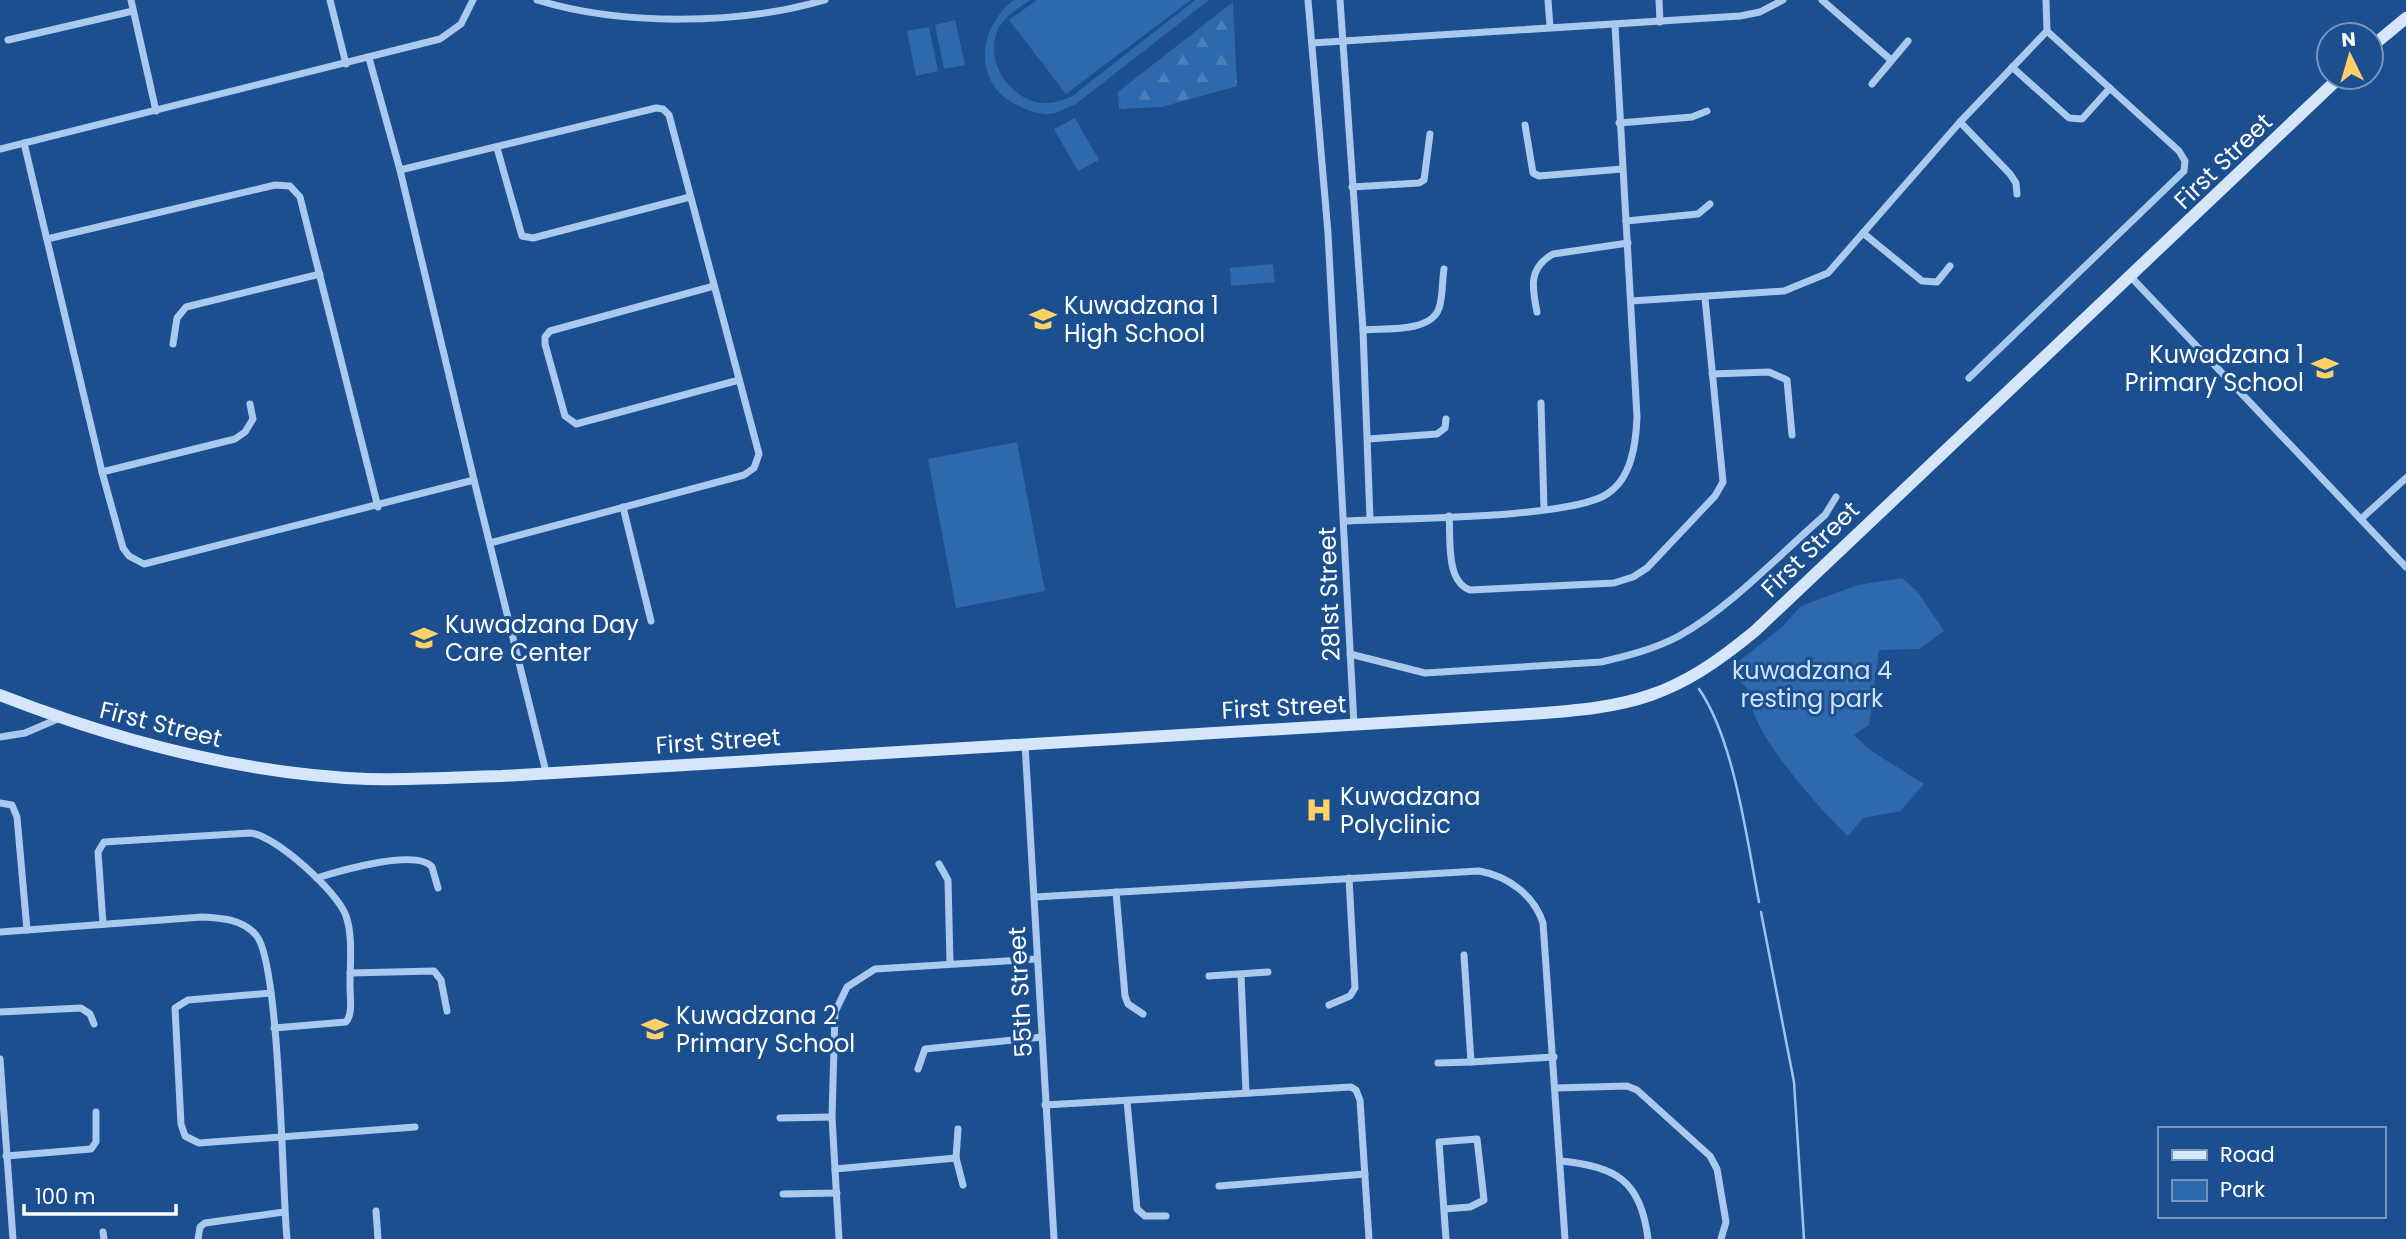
<svg xmlns="http://www.w3.org/2000/svg" width="2406" height="1239" font-family="Poppins,sans-serif">
<style>
.forest{fill:url(#forest-firs)}
.park{fill:#2e69ad}
.lines{fill:none;stroke-linecap:round;stroke-linejoin:round}
.stream{stroke:#9cc4f0;stroke-width:2.5}
.street{stroke:#a9c9ee;stroke-width:7}
.secondary{stroke:#d6e6fa;stroke-width:12}
.labels{text-anchor:middle;dominant-baseline:central;stroke-width:6;stroke-linejoin:round;paint-order:stroke}
.street-label{font-size:24px;fill:#fff;stroke:#1b4f8f}
.poi-label{font-size:24px;fill:#fff;stroke:#1b4f8f;text-anchor:start}
.park-label{font-size:24px;fill:#cfe3fa;stroke:#1b4f8f}
</style>
<defs>
<pattern id="forest-firs" width="22" height="20" patternUnits="userSpaceOnUse" patternTransform="scale(1.75)"><rect width="22" height="20" fill="#2e69ad"/><path d="M5 1l3.5 6h-7zM16 11l3.5 6h-7z" fill="#4d80b9"/></pattern>
</defs>
<rect width="100%" height="100%" fill="#1b4f8f"/>
<!-- forest -->
<path class="forest" d="M1233,2L1237,86L1162,107L1119,109L1118,92Z"/>
<!-- park -->
<g class="park">
<path d="M1014,0H1030C1017,9 1001,18 996,35C986,67 1015,105 1049,103C1056,102 1064,99 1071,97L1195,0H1209L1076,104C1068,107 1058,113 1050,114C1041,115 1027,110 1019,106C972,85 977,28 1014,0Z"/>
<path d="M1037,0H1191L1066,94L1009,20Z"/>
<path d="M955,20L965,65L944,69L935,25Z"/>
<path d="M929,27L938,71L916,76L907,31Z"/>
<path d="M1075,118L1099,160L1078,171L1054,129Z"/>
<path d="M1273,264L1275,282L1231,286L1230,268Z"/>
<path d="M1017,442L1045,591L956,608L928,459Z"/>
<path d="M1902,578L1917,591L1944,631L1919,649L1879,650L1869,725L1854,735L1870,750L1924,784L1901,811L1863,818L1848,836C1821,810 1746,729 1750,692L1729,669L1781,628L1801,606L1858,585Z"/>
</g>
<g class="lines">
<!-- stream -->
<g class="stream">
<path d="M1699,689C1734,739 1747,840 1759,902"/>
<path d="M1761,912L1794,1082L1804,1239"/>
</g>
<!-- street -->
<g class="street">
<path d="M131,0L156,111"/>
<path d="M330,0L346,64"/>
<path d="M537,0C621,26 740,25 825,0"/>
<path d="M1308,0L1328,233L1354,725"/>
<path d="M1340,0L1363,330L1370,519"/>
<path d="M1548,0L1550,27"/>
<path d="M1659,0L1660,22"/>
<path d="M1822,0L1891,60"/>
<path d="M2046,0L2047,31"/>
<path d="M8,40L133,11"/>
<path d="M1312,43L1740,16L1760,12L1783,0"/>
<path d="M369,58L400,170L474,480"/>
<path d="M2012,67L2069,118L2082,119L2110,88"/>
<path d="M1872,84L1908,41"/>
<path d="M1960,122L2010,174L2016,183L2017,194"/>
<path d="M1619,123L1692,117L1707,111"/>
<path d="M1525,125L1533,173L1539,176L1622,169"/>
<path d="M24,143L102,472L123,548L129,556L144,564L474,480L546,772"/>
<path d="M497,148L522,236L533,238L690,197"/>
<path d="M0,149L440,39L461,24L473,0"/>
<path d="M400,170L656,108L663,109L669,115L759,454L754,468L744,475L490,543"/>
<path d="M1352,187L1419,183L1424,180L1430,134"/>
<path d="M1626,221L1698,214L1710,204"/>
<path d="M1863,233L1922,281L1937,282L1950,266"/>
<path d="M47,239L275,185L290,186L300,197L378,507"/>
<path d="M2131,277L2406,567"/>
<path d="M714,286L550,331L545,337V344L565,416L576,424L739,380"/>
<path d="M1631,301L1784,291L1828,273L1960,122L2047,31L2179,151L2185,161L2184,171L1969,378"/>
<path d="M1537,312C1532,288 1528,268 1553,254L1628,243"/>
<path d="M1363,330C1384,328 1431,333 1439,308C1443,297 1442,281 1444,269"/>
<path d="M173,344L177,318L186,307L320,274"/>
<path d="M1712,374L1769,372L1787,380L1792,435"/>
<path d="M1541,403L1544,509"/>
<path d="M1368,439L1437,434L1445,428L1446,419"/>
<path d="M102,472L235,439L245,432L253,419L250,404"/>
<path d="M623,507L651,621"/>
<path d="M1449,516C1451,537 1445,581 1470,590L1614,583L1633,577L1647,568L1715,496L1723,482L1705,298"/>
<path d="M2361,519L2406,478"/>
<path d="M1345,521C1398,518 1569,519 1607,494C1632,478 1636,443 1637,417L1615,25"/>
<path d="M1350,654L1425,673L1601,662C1627,656 1655,649 1679,636C1731,607 1780,554 1825,515L1836,497"/>
<path d="M0,737L25,733L60,718"/>
<path d="M1025,744L1054,1239"/>
<path d="M0,803L12,805L17,817L27,930"/>
<path d="M939,864L948,880L950,963"/>
<path d="M317,878C339,871 417,848 432,867L438,888"/>
<path d="M1116,892L1125,996L1128,1004L1143,1014"/>
<path d="M1035,897L1479,871C1508,876 1534,895 1543,923L1565,1239"/>
<path d="M103,924L98,852L104,842L250,833C274,834 338,892 346,916C353,935 350,965 350,986C350,997 353,1014 346,1022L274,1028"/>
<path d="M0,932L202,917C222,918 242,919 256,935C280,961 282,1189 287,1239"/>
<path d="M1464,955L1471,1062L1554,1057"/>
<path d="M350,973L434,971L441,980L447,1011"/>
<path d="M1241,975L1246,1093"/>
<path d="M1209,976L1268,972"/>
<path d="M271,993L188,1000L175,1008L181,1124L185,1136L199,1143L415,1127"/>
<path d="M1329,1005L1350,996L1355,988L1349,878"/>
<path d="M0,1012L81,1008L90,1014L94,1024"/>
<path d="M0,1059L13,1239"/>
<path d="M1438,1063L1471,1062"/>
<path d="M918,1069L925,1049L1042,1037"/>
<path d="M1556,1088L1627,1086L1637,1090L1710,1156L1717,1169L1726,1222L1721,1239"/>
<path d="M1127,1101L1137,1209L1145,1216H1166"/>
<path d="M1045,1105L1351,1087L1356,1090L1360,1100L1369,1239"/>
<path d="M780,1118L832,1117"/>
<path d="M958,1129L956,1158L963,1185"/>
<path d="M6,1156L91,1149L96,1142V1112"/>
<path d="M1561,1161C1616,1167 1641,1180 1648,1239"/>
<path d="M835,1169L956,1158"/>
<path d="M1219,1186L1365,1174"/>
<path d="M783,1194L837,1193"/>
<path d="M1444,1209L1470,1207L1484,1200L1477,1139L1439,1142L1446,1239"/>
<path d="M376,1211L378,1239"/>
<path d="M103,1232L104,1239"/>
<path d="M198,1239L200,1227L205,1223L284,1212"/>
<path d="M839,1239L832,1117L835,1012L847,987L875,969L1037,959"/>
</g>
<!-- secondary -->
<g class="secondary">
<path d="M2371,47L2406,18"/>
<path d="M0,695C118,741 241,774 368,779C412,780 457,777 502,776L1530,714C1633,707 1674,698 1755,631L2340,77"/>
</g>
</g>
<!-- icons -->
<defs>
<g id="school-bare" transform="scale(2.1)"><path d="M0-5L7-2L0 1L-7-2ZM-4 1L0 2.5L4 1V4Q0 6-4 4Z" fill="#ffd166" stroke="#1b4f8f" stroke-width="2.5" paint-order="stroke"/></g>
<g id="hospital-bare" transform="scale(2.1)"><path d="M-5-5h3v3.5h4V-5h3V5h-3V1.5h-4V5h-3Z" fill="#ffd166" stroke="#1b4f8f" stroke-width="2.5" paint-order="stroke"/></g>
</defs>
<g fill-rule="evenodd">
<use href="#school-bare" x="1043" y="319"/>
<use href="#school-bare" x="2325" y="368"/>
<use href="#school-bare" x="424" y="638"/>
<use href="#hospital-bare" x="1319" y="810"/>
<use href="#school-bare" x="655" y="1029"/>
</g>
<g class="labels">
<!-- street labels -->
<g class="street-label">
<text transform="translate(2223 161) rotate(-44)">First Street</text>
<text transform="translate(1810 549) rotate(-44)">First Street</text>
<text transform="translate(1329 594) rotate(-92)">281st Street</text>
<text transform="translate(1284 707) rotate(-3)">First Street</text>
<text transform="translate(161 724) rotate(14)">First Street</text>
<text transform="translate(718 741) rotate(-4)">First Street</text>
<text transform="translate(1020 992) rotate(-93)">55th Street</text>
</g>
<!-- poi labels -->
<g class="poi-label">
<text x="1064" y="305">Kuwadzana 1<tspan x="1064" dy="28">High School</tspan></text>
<text x="2304" y="354" text-anchor="end">Kuwadzana 1<tspan x="2304" dy="28">Primary School</tspan></text>
<text x="445" y="624">Kuwadzana Day<tspan x="445" dy="28">Care Center</tspan></text>
<text x="1340" y="796">Kuwadzana<tspan x="1340" dy="28">Polyclinic</tspan></text>
<text x="676" y="1015">Kuwadzana 2<tspan x="676" dy="28">Primary School</tspan></text>
</g>
<!-- park labels -->
<g class="park-label">
<text x="1812" y="670">kuwadzana 4<tspan x="1812" dy="28">resting park</tspan></text>
</g>
</g>
<!-- legend -->
<rect x="2158" y="1127" width="228" height="91" fill="#1b4f8f" stroke="#7695bc" stroke-width="2"/>
<rect x="2172" y="1150" width="35" height="10" fill="#d6e6fa" stroke="#7695bc" stroke-width="2"/>
<text x="2220" y="1162" font-size="21" fill="#ffffff">Road</text>
<rect x="2172" y="1180" width="35" height="21" fill="#2e69ad" stroke="#7695bc" stroke-width="2"/>
<text x="2220" y="1197" font-size="21" fill="#ffffff">Park</text>
<!-- north arrow -->
<g transform="translate(2350 56) rotate(355)"><circle r="33" fill="#1b4f8f" stroke="#7695bc" stroke-width="2"/>
<path d="M0-5L12 26L0 18L-12 26Z" fill="#ffd166"/>
<text y="-10" font-size="19" font-weight="bold" text-anchor="middle" fill="#ffffff">N</text>
</g>
<!-- scale -->
<path d="M24 1204v10h152v-10" fill="none" stroke="#ffffff" stroke-width="3.5"/>
<text x="35" y="1204" font-size="21" fill="#ffffff" stroke="#1b4f8f" stroke-width="5" paint-order="stroke">100 m</text>
</svg>
